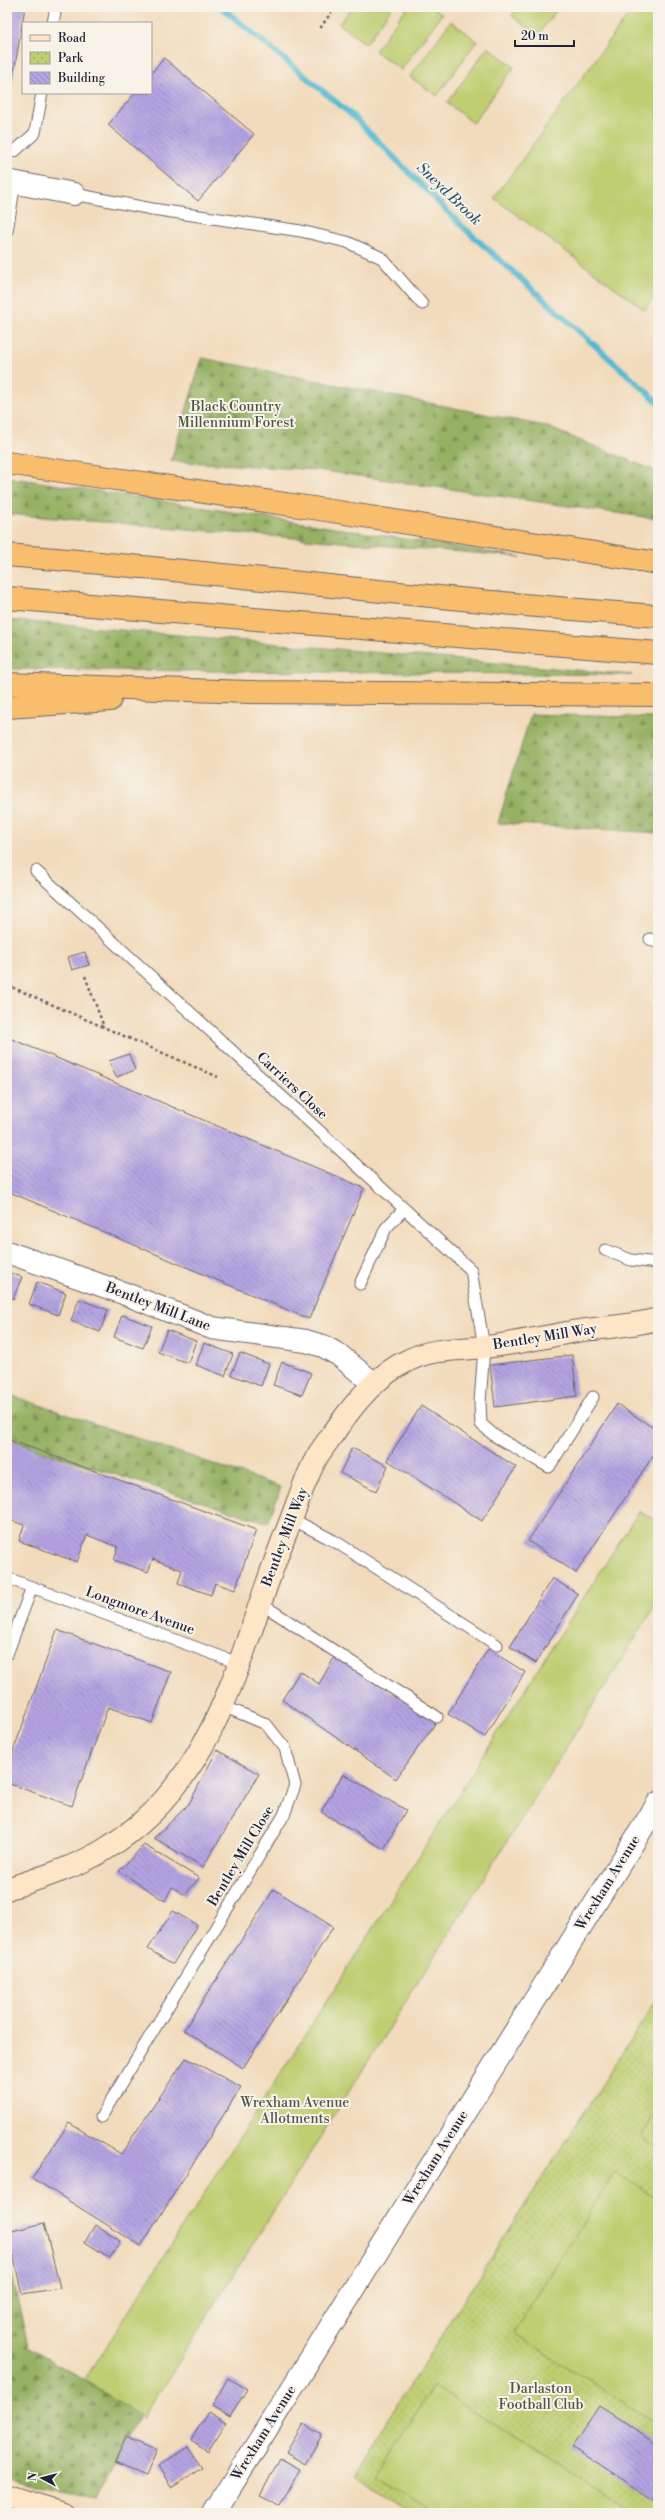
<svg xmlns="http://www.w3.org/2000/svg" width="665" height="2520" font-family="'Libre Bodoni',serif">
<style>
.forest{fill:url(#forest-firs);stroke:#5c6a4f}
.park{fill:url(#park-dots);stroke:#707856}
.garden{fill:#bece71;stroke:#707856}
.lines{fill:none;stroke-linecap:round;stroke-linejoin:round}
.stream{stroke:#52b9d0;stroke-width:6}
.building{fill:url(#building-back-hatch)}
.lane-casing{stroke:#6b6368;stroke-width:13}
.street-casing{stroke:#6b6368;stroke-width:24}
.secondary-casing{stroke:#6b6368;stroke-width:24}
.highway-casing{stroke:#6b6368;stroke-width:24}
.path{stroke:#6b6368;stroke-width:2.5;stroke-dasharray:3 3;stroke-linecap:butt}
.lane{stroke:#fff;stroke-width:11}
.street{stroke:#fff;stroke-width:22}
.secondary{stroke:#fde5c5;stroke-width:22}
.highway{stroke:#f9be6d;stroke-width:22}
.labels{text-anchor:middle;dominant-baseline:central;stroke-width:4;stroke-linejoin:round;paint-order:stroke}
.park-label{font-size:14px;fill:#51564b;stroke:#f7f3e8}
.street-label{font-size:14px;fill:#22223b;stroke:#f7f3e8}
.water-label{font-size:15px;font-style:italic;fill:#33576f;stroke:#f7f3e8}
</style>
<defs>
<pattern id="forest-firs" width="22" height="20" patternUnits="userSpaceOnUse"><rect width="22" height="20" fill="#96b163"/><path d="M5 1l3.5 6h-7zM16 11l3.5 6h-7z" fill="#7a9053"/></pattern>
<pattern id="park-dots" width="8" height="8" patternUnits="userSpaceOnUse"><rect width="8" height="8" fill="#bece71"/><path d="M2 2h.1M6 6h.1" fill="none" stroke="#a3b163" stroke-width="1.8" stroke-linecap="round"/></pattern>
<pattern id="building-back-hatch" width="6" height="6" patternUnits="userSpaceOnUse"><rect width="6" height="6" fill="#b3a4e2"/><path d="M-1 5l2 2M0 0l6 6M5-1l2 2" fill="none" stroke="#9185b8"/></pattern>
</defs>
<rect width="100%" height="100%" fill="#f7f3e8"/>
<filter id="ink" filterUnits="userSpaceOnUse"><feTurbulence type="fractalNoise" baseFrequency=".025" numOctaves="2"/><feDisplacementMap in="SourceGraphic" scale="8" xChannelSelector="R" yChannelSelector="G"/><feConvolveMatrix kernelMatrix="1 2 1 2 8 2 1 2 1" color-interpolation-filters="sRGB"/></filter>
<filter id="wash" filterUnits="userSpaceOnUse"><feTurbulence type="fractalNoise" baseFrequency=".012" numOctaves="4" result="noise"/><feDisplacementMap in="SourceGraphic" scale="16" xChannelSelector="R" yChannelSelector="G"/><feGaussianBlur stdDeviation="0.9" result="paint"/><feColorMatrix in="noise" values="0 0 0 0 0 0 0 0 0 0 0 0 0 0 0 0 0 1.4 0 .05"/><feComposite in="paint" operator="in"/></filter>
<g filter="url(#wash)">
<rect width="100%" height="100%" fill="#f2dbbc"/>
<!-- forest -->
<g class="forest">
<path d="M202,358L545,426L658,472V519L317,470L171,461Z"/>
<path d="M7,477L521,557L7,514Z"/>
<path d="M7,620L632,675L7,669Z"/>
<path d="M531,714L658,718V833L498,823Z"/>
<path d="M7,1394L281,1487L268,1523L50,1454L7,1438Z"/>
<path d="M7,2253L28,2346L140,2415L95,2498L42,2489L7,2479Z"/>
</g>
<!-- park -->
<path class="park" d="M658,1997V2513H414L353,2474Z"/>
<!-- garden -->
<g class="garden">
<path d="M352,7H392L366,44L339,24Z"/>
<path d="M407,7H432L442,14L401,70L375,51Z"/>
<path d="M518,7H559L538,35L512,16Z"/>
<path d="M634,7H658V292L645,310L494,198Z"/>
<path d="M451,21L477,41L437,96L410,77Z"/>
<path d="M488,47L514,67L473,123L447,103Z"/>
<path d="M639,1511L658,1522V1602L143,2418L85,2380Z"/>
<path d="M658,2109V2148L641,2137Z"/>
<path d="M615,2172L658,2199V2424L514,2333Z"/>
<path d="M433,2386L634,2513H435L377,2475Z"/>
</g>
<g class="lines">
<!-- stream -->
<path class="stream" d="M221,7L353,116L462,226L658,402"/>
</g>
<g id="blocks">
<!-- building -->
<g class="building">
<path d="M7,7H25L8,107H7Z"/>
<path d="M164,58L254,134L198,201L108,125L135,93H151V74Z"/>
<path d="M85,952L89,965L72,970L68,957Z"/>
<path d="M7,1037L364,1188L309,1319L7,1191Z"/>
<path d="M129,1054L135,1070L116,1077L109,1061Z"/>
<path d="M7,1272L22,1277L13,1299L7,1297Z"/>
<path d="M37,1282L66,1293L58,1315L29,1304Z"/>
<path d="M79,1299L108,1310L100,1332L71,1321Z"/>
<path d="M122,1315L152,1326L143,1348L114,1337Z"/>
<path d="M167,1330L196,1341L188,1363L158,1352Z"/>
<path d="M204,1343L233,1354L225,1376L196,1365Z"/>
<path d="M240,1353L269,1364L261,1386L231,1375Z"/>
<path d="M572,1355L577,1396L495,1407L490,1365Z"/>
<path d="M282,1362L311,1373L302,1395L273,1385Z"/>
<path d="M617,1404L658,1431V1448L576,1573L528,1541Z"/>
<path d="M421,1406L516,1467L482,1521L387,1460Z"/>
<path d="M7,1439L256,1530L235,1590L215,1583L211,1595L178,1583L182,1570L153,1559L148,1572L114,1560L118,1547L87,1535L77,1562L19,1541L24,1525L7,1519Z"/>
<path d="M352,1448L388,1466L376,1491L340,1473Z"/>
<path d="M552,1578L578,1594L536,1663L510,1647Z"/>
<path d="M57,1630L171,1672L152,1723L108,1707L72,1806L7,1783V1768Z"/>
<path d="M488,1649L525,1672L485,1737L448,1714Z"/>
<path d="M335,1656L437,1721L396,1779L282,1700L300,1671L319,1684Z"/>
<path d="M217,1750L259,1774L203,1867L154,1838L189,1804Z"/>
<path d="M343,1774L406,1810L384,1849L321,1812Z"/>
<path d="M144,1845L199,1878L185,1895L172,1887L165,1901L119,1871Z"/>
<path d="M274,1889L333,1927L243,2068L184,2030Z"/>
<path d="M173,1911L197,1925L173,1964L148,1949Z"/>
<path d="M186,2058L241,2087L141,2246L32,2178L69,2123L121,2154Z"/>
<path d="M44,2223L60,2288L22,2294L8,2232Z"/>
<path d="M95,2225L120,2241L110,2258L85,2242Z"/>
<path d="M228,2378L247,2389L230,2417L212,2406Z"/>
<path d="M599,2406L658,2444V2504L572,2447Z"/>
<path d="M208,2412L226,2423L208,2451L191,2440Z"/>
<path d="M303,2424L322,2435L305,2464L286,2453Z"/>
<path d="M126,2436L157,2450L146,2476L115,2463Z"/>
<path d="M188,2447L202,2468L171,2487L158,2466Z"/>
<path d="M280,2458L300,2469L280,2506L260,2496Z"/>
</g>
</g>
</g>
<g filter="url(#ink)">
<use href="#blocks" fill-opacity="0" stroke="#6b6368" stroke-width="1"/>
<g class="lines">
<!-- lane casing -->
<g class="lane-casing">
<g id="lane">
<path d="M53,23L56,7"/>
<path d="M7,153L15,151L35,133L42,93"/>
<path d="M74,194L152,209L301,231L347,242L382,258L422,304"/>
<path d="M7,231L15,183"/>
<path d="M36,871L471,1270L484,1347L480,1403L481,1424L495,1436L549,1467L593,1397"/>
<path d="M650,939L658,943"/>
<path d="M605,1250L631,1260L658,1263"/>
<path d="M360,1284L386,1228L404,1209"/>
<path d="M292,1519L336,1542L497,1645"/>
<path d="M7,1578L238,1663"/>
<path d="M260,1603L437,1717"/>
<path d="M7,1654L32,1587"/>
<path d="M101,2117L284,1815L295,1785L285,1748L266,1724L223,1706"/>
</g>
</g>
<!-- street casing -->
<g class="street-casing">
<g id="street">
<path d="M7,181L74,194"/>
<path d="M7,1252L123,1293L212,1328L306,1341L323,1346L339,1355L373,1383"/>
<path d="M214,2513L658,1803"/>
</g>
</g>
<!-- secondary casing -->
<g class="secondary-casing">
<g id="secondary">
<path d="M7,1889C40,1878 74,1868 104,1850C220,1780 239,1650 285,1535C296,1509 304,1479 318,1455C324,1446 331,1437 337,1428C356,1401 378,1374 409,1360C433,1348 458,1350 484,1347C515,1344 547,1336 578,1331C604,1327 632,1326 658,1319"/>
<path d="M7,2496L63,2513"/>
</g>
</g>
<!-- highway casing -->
<g class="highway-casing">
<g id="highway">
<path d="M7,463L313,508L658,563"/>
<path d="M7,555C224,572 441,601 658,616"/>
<path d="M7,598L658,653"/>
<path d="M7,684L249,692L658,695"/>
<path d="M7,707L110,700"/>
</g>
</g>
<!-- path -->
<g class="path">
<path d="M322,28L321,27L335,7"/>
<path d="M85,976L104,1027"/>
<path d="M7,985L218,1077"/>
</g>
<!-- lane -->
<use href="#lane" class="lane"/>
<!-- street -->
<use href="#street" class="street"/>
<!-- secondary -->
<use href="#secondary" class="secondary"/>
<!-- highway -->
<use href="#highway" class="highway"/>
</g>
</g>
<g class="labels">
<!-- park labels -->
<g class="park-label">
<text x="236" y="407">Black Country<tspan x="236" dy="16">Millennium Forest</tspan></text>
<text x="295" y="2103">Wrexham Avenue<tspan x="295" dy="16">Allotments</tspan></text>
<text x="541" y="2389">Darlaston<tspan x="541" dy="16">Football Club</tspan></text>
</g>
<!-- street labels -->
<g class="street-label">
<text transform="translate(292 1086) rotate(43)">Carriers Close</text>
<text transform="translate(158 1307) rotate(21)">Bentley Mill Lane</text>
<text transform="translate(545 1337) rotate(-9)">Bentley Mill Way</text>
<text transform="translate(285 1537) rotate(-69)">Bentley Mill Way</text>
<text transform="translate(140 1611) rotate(20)">Longmore Avenue</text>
<text transform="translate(241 1856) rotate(-59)">Bentley Mill Close</text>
<text transform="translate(608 1883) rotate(-58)">Wrexham Avenue</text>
<text transform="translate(436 2158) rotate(-58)">Wrexham Avenue</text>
<text transform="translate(264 2433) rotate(-58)">Wrexham Avenue</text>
</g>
<!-- water labels -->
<g class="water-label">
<text transform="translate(449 194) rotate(44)">Sneyd Brook</text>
</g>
</g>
<!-- margin -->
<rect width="665" height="2520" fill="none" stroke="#f7f3e8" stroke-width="24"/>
<!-- legend -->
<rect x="22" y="22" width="130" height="72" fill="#f7f3e8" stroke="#a29fa3"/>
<rect x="30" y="35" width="20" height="6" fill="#fde5c5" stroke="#a29fa3"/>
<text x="58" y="42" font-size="12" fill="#22223b">Road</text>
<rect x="30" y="52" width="20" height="12" fill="url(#park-dots)" stroke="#a29fa3"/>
<text x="58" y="62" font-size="12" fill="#22223b">Park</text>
<rect x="30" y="72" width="20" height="12" fill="url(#building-back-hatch)" stroke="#a29fa3"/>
<text x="58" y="82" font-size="12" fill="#22223b">Building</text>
<!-- north arrow -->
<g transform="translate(42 2478) rotate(277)" stroke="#f7f3e8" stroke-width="3" paint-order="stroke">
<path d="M0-3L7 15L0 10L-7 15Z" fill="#22223b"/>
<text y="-6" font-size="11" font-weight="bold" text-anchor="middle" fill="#22223b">N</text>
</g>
<!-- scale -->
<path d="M515 40v6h59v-6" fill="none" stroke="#22223b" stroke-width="2"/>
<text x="521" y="40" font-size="12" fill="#22223b" stroke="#f7f3e8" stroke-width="3" paint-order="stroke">20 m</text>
</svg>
